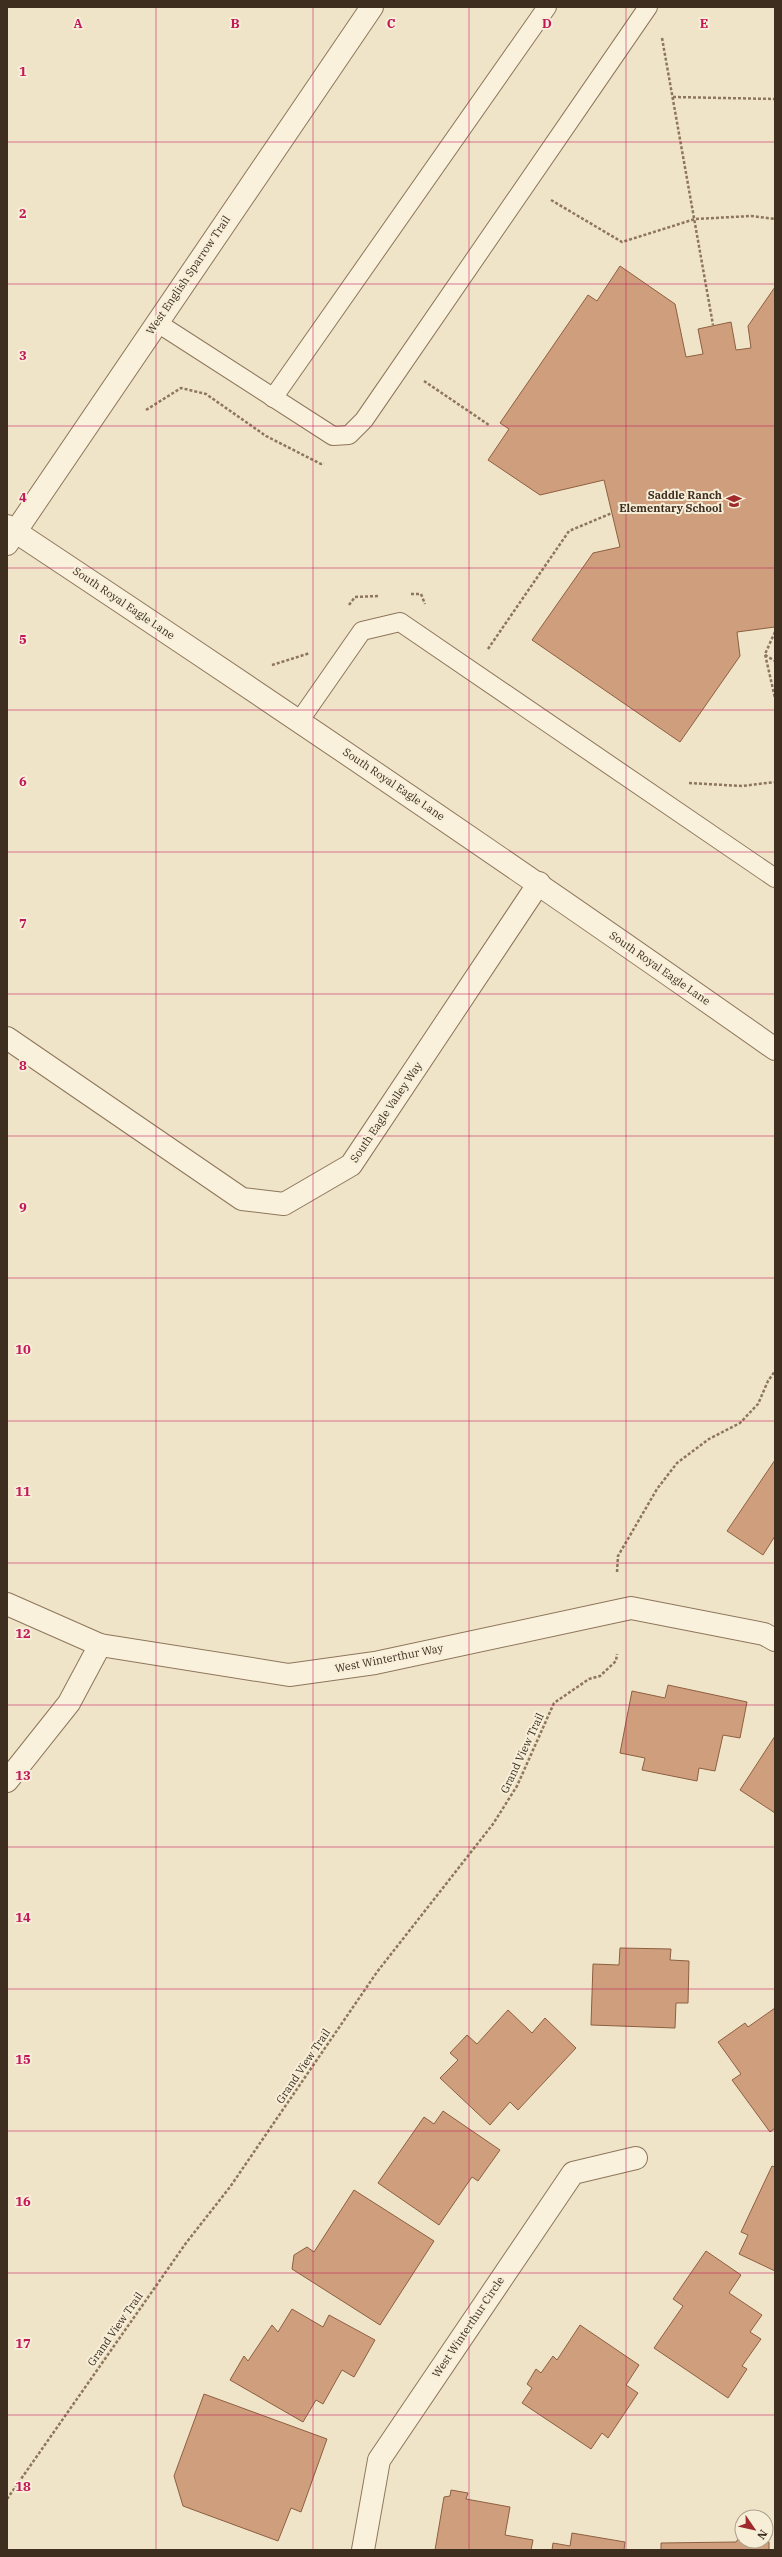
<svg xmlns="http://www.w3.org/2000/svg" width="782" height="2557" font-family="'IBM Plex Serif',serif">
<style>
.building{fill:#cf9f7d;stroke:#8d5f41}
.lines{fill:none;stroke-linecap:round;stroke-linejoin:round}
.service-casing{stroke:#8d765c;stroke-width:20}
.minor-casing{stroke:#8d765c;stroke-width:24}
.path{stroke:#8d765c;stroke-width:2.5;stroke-dasharray:3 2;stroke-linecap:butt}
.service{stroke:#faf1dc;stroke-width:18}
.minor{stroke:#faf1dc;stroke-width:22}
.grid{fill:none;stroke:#c2185b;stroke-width:1;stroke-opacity:0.55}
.labels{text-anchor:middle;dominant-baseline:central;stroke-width:4;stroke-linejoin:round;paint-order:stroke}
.street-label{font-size:11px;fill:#3d2e20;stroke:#f7eed8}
.poi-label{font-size:11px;font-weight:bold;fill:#3d2e20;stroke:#f7eed8;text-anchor:end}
.grid-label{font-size:13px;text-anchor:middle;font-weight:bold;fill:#c2185b;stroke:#f7eed8;stroke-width:4;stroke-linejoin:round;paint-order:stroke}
</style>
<rect width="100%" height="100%" fill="#f0e4c8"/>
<!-- building -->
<g class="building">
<path d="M620,266L675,304L686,357L703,354L698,329L731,322L736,350L751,348L748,326L775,287V627L737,632L740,656L680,742L532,640L593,553L620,547L604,480L540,495L488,460L509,429L500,423L588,295L597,301Z"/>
<path d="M775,1460V1536L763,1555L727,1531Z"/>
<path d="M668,1685L747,1702L740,1738L723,1735L715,1771L699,1768L697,1781L642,1770L645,1758L620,1753L632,1691L665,1698Z"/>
<path d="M775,1736V1813L740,1790Z"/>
<path d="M620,1948L671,1949L670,1960L689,1961L688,2003H676L675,2028L591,2025L593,1964L619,1965Z"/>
<path d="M775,2008V2128L770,2132L732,2080L741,2074L718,2042L745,2023L748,2027Z"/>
<path d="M508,2010L532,2033L545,2018L576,2048L518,2110L510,2102L490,2125L440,2078L458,2060L450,2053L467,2035L477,2044Z"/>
<path d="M443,2111L500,2150L478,2181L472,2177L439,2225L378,2183L424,2117L434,2124Z"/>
<path d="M772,2166L775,2167V2271L739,2254L748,2235L741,2232Z"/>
<path d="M354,2190L434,2241L380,2325L292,2269L294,2255L307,2247L314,2252Z"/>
<path d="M706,2251L741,2275L729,2293L762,2315L750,2332L761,2339L742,2366L747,2369L728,2398L654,2348L683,2306L673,2299Z"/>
<path d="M292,2309L323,2327L329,2315L375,2340L354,2377L342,2370L323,2404L316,2400L303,2422L230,2380L244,2356L248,2361L272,2325L278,2332Z"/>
<path d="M580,2325L639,2365L626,2385L638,2393L608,2438L602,2433L591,2449L522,2403L532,2388L527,2384L536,2369L541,2373L553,2356L557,2360Z"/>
<path d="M204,2394L327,2439L301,2512L291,2508L278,2541L183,2506L174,2476Z"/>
<path d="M451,2490L468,2493L466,2499L510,2507L505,2535L533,2540L531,2550H435L444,2497L450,2496Z"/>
<path d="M572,2533L625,2542L624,2550H552L553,2543L570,2546Z"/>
<path d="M742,2534V2541L766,2540L769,2542V2550H661V2543L736,2542Z"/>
</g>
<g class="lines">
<!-- service casing -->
<g class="service-casing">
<g id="service">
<path d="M156,322L333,436L349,435L364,420L648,7"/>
<path d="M273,398L547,7"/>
<path d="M300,720L362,631L400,622L775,878"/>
</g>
</g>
<!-- minor casing -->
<g class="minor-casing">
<g id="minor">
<path d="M7,526C265,697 522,871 775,1049"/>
<path d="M7,544L372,7"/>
<path d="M7,1038L242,1199L284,1204L351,1165L539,883"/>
<path d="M7,1604L100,1645L289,1675L375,1663L631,1608L764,1634L775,1640"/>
<path d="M7,1781L69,1703L100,1645"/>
<path d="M363,2550L379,2460L573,2173L636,2158"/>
</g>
</g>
<!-- path -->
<g class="path">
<path d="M662,38L713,325"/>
<path d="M673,97L775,99"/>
<path d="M551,200L622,242L695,219L751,216L775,219"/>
<path d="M424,381L489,425"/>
<path d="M146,410L181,388L206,394L266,436L321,464L324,463"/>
<path d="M411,594H421L425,604"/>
<path d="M349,605L355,597L378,596"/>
<path d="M775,632L765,654L775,698"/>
<path d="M488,649L569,531L612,513"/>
<path d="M765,655L775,661"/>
<path d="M272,665L310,653"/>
<path d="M689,783L742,786L775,782"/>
<path d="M617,1572L618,1556L657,1489L677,1463L709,1439L740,1423L758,1404L768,1381L775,1371"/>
<path d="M7,2499L186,2243L230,2187L377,1972L493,1824L517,1786L554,1703L589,1679L600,1676L616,1661L617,1654"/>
</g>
<!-- service -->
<use href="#service" class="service"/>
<!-- minor -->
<use href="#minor" class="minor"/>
</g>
<!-- grid -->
<path class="grid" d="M156,7V2550M313,7V2550M469,7V2550M626,7V2550M7,142H775M7,284H775M7,426H775M7,568H775M7,710H775M7,852H775M7,994H775M7,1136H775M7,1278H775M7,1421H775M7,1563H775M7,1705H775M7,1847H775M7,1989H775M7,2131H775M7,2273H775M7,2415H775"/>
<!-- icons -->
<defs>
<g id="school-bare" transform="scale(1.2)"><path d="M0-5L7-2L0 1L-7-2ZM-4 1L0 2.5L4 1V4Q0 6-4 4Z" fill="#9e2a2b" stroke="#f7eed8" stroke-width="2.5" paint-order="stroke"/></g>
</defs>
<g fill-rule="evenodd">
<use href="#school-bare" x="734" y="501"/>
</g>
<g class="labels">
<!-- street labels -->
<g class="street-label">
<text transform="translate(188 275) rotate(-56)">West English Sparrow Trail</text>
<text transform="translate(124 603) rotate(34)">South Royal Eagle Lane</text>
<text transform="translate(394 784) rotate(34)">South Royal Eagle Lane</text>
<text transform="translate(660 968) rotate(35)">South Royal Eagle Lane</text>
<text transform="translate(386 1112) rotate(-56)">South Eagle Valley Way</text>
<text transform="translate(389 1658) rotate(-11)">West Winterthur Way</text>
<text transform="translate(522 1753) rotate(-65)">Grand View Trail</text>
<text transform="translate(303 2066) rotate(-56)">Grand View Trail</text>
<text transform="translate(468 2327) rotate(-56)">West Winterthur Circle</text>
<text transform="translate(115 2329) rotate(-55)">Grand View Trail</text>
</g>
<!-- poi labels -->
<g class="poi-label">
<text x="722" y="495">Saddle Ranch<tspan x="722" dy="13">Elementary School</tspan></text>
</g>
</g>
<g class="grid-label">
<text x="78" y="28">A</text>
<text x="235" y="28">B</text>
<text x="391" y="28">C</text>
<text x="547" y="28">D</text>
<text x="704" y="28">E</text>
<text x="23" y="76">1</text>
<text x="23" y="218">2</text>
<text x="23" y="360">3</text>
<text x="23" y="502">4</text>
<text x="23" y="644">5</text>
<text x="23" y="786">6</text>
<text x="23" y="928">7</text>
<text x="23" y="1070">8</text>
<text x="23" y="1212">9</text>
<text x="23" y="1354">10</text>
<text x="23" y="1496">11</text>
<text x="23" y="1638">12</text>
<text x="23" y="1780">13</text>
<text x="23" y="1922">14</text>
<text x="23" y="2064">15</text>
<text x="23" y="2206">16</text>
<text x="23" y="2348">17</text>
<text x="23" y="2491">18</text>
</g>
<!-- border -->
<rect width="782" height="2557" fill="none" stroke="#3d2e20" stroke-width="16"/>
<!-- north arrow -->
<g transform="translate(754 2529) rotate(124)"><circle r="19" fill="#f7eed8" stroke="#ada18e"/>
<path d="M0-3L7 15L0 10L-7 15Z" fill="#9e2a2b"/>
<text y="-6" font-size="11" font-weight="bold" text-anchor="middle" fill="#3d2e20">N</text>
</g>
</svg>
